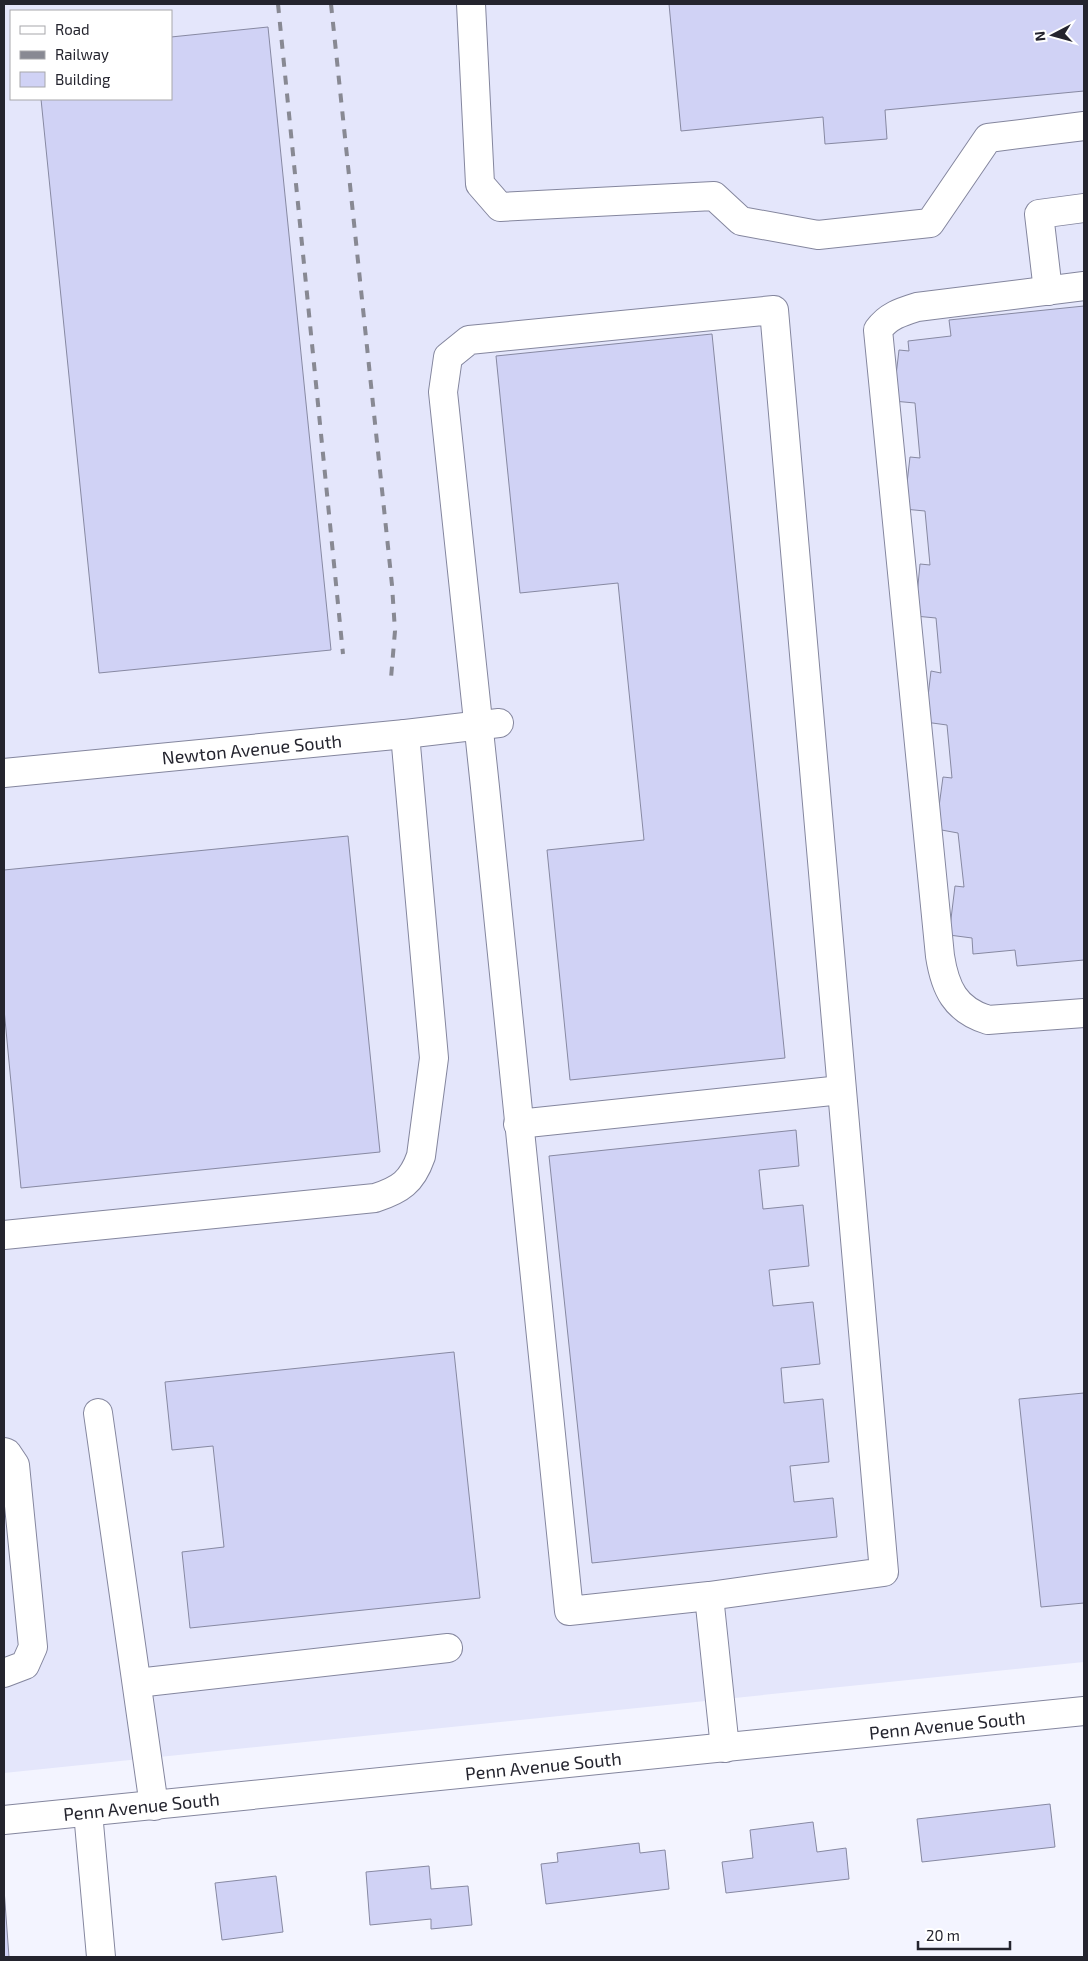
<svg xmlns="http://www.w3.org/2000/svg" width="1088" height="1961" font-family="'Exo 2',sans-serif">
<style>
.built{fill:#e4e6fb;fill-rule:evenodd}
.building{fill:#d0d2f5;stroke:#8789a2}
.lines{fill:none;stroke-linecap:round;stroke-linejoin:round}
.minor-casing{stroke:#84869e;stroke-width:30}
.major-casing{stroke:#84869e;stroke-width:30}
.minor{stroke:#fff;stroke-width:28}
.major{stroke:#fff;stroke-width:28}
.rail{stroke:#888993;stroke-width:4;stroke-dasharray:9 9;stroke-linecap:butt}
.labels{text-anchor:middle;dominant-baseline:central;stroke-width:4;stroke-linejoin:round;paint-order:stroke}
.street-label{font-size:18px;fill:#24242e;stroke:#fff}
</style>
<rect width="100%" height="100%" fill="#f3f4ff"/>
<!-- built -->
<path class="built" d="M4,4H1084V1662L4,1773ZM11,11H171V99H11Z"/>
<!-- building -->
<g class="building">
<path d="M669,4H1084V91L885,110L887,139L825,144L823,117L681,131Z"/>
<path d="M268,27L331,650L99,673L41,99H171V37Z"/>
<path d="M1084,306V960L1017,966L1015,950L973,954L972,938L949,935L955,886L964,887L958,833L936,829L943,777L952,778L947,725L925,722L931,671L941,673L936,618L915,616L920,564L930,565L925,511L904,509L910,457L920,458L915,403L893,401L899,350L909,351L908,341L951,336L949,320Z"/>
<path d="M712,334L785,1058L570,1080L547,850L644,840L618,583L520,593L496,356Z"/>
<path d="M348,836L380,1152L21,1188L4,1009V870Z"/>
<path d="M796,1130L799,1166L759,1170L763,1209L803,1205L809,1266L769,1270L773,1306L813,1302L820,1364L781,1368L784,1403L823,1399L829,1462L790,1466L794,1502L833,1498L837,1537L592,1563L549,1156Z"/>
<path d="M454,1352L480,1598L190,1628L182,1552L224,1547L213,1446L172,1450L165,1382Z"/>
<path d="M1084,1393V1603L1041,1607L1019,1399Z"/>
<path d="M1050,1804L1055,1847L922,1862L917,1819Z"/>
<path d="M813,1822L817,1852L846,1848L849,1879L726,1893L722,1862L753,1858L750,1830Z"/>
<path d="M639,1843L640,1853L665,1850L669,1889L546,1904L541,1864L558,1862L557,1853Z"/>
<path d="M429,1866L431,1889L468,1886L472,1925L431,1929V1919L370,1925L366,1872Z"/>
<path d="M276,1876L283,1932L222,1940L215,1883Z"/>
<path d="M4,1889L9,1957H4Z"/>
</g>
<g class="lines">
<!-- minor casing -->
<g class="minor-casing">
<g id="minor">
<path d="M471,4L480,184L500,207L714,196L741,221L818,235L930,223L988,138L1084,126"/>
<path d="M1084,286L917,307C901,312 888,316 878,330L940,956C945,988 955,1010 988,1020L1084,1013"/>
<path d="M1048,291L1039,214L1084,208"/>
<path id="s1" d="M4,773L405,734L499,723"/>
<path d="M518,1124L841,1090"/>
<path d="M4,1235L375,1198C400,1190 412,1182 421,1156L434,1058L405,734"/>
<path d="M98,1413L154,1806"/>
<path d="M4,1452L7,1453L15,1465L33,1647L25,1665L4,1673"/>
<path d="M709,1596L569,1611C526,1204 488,798 443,392L448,357L469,340L774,310L884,1572L709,1596L725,1748"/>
<path d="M137,1683L448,1648"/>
<path d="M88,1812L101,1957"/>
</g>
</g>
<!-- major casing -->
<g class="major-casing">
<g id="major">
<path id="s2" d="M4,1820L1084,1711"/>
</g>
</g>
<!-- minor -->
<use href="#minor" class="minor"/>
<!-- major -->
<use href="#major" class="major"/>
<!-- rail -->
<g class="rail">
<path d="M278,4L343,654"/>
<path d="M331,4L392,585L395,631L391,678"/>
</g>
</g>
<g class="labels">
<!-- street labels -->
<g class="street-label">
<text stroke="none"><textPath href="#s1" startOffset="249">Newton Avenue South</textPath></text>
<text stroke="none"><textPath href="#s2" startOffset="948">Penn Avenue South</textPath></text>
<text stroke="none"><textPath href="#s2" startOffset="542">Penn Avenue South</textPath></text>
<text stroke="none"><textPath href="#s2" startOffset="138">Penn Avenue South</textPath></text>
</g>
</g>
<!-- border -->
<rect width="1088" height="1961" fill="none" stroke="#24242e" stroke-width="10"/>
<!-- legend -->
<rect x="10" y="10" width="162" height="90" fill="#ffffff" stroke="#a7a7ab"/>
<rect x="20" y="26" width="25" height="8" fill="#ffffff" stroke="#a7a7ab"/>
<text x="55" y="35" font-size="15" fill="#24242e">Road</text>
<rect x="20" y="51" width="25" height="8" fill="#888993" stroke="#a7a7ab"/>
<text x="55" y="60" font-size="15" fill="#24242e">Railway</text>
<rect x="20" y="72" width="25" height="15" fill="#d0d2f5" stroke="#a7a7ab"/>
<text x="55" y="85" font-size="15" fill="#24242e">Building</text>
<!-- north arrow -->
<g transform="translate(1053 35) rotate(264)" stroke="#ffffff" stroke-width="4" paint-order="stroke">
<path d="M0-4L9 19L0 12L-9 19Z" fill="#24242e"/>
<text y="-8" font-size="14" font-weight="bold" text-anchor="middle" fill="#24242e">N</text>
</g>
<!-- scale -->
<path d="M918 1941v8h92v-8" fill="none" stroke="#24242e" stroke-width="2.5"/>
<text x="926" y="1941" font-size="15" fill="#24242e" stroke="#ffffff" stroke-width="4" paint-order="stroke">20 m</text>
</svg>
